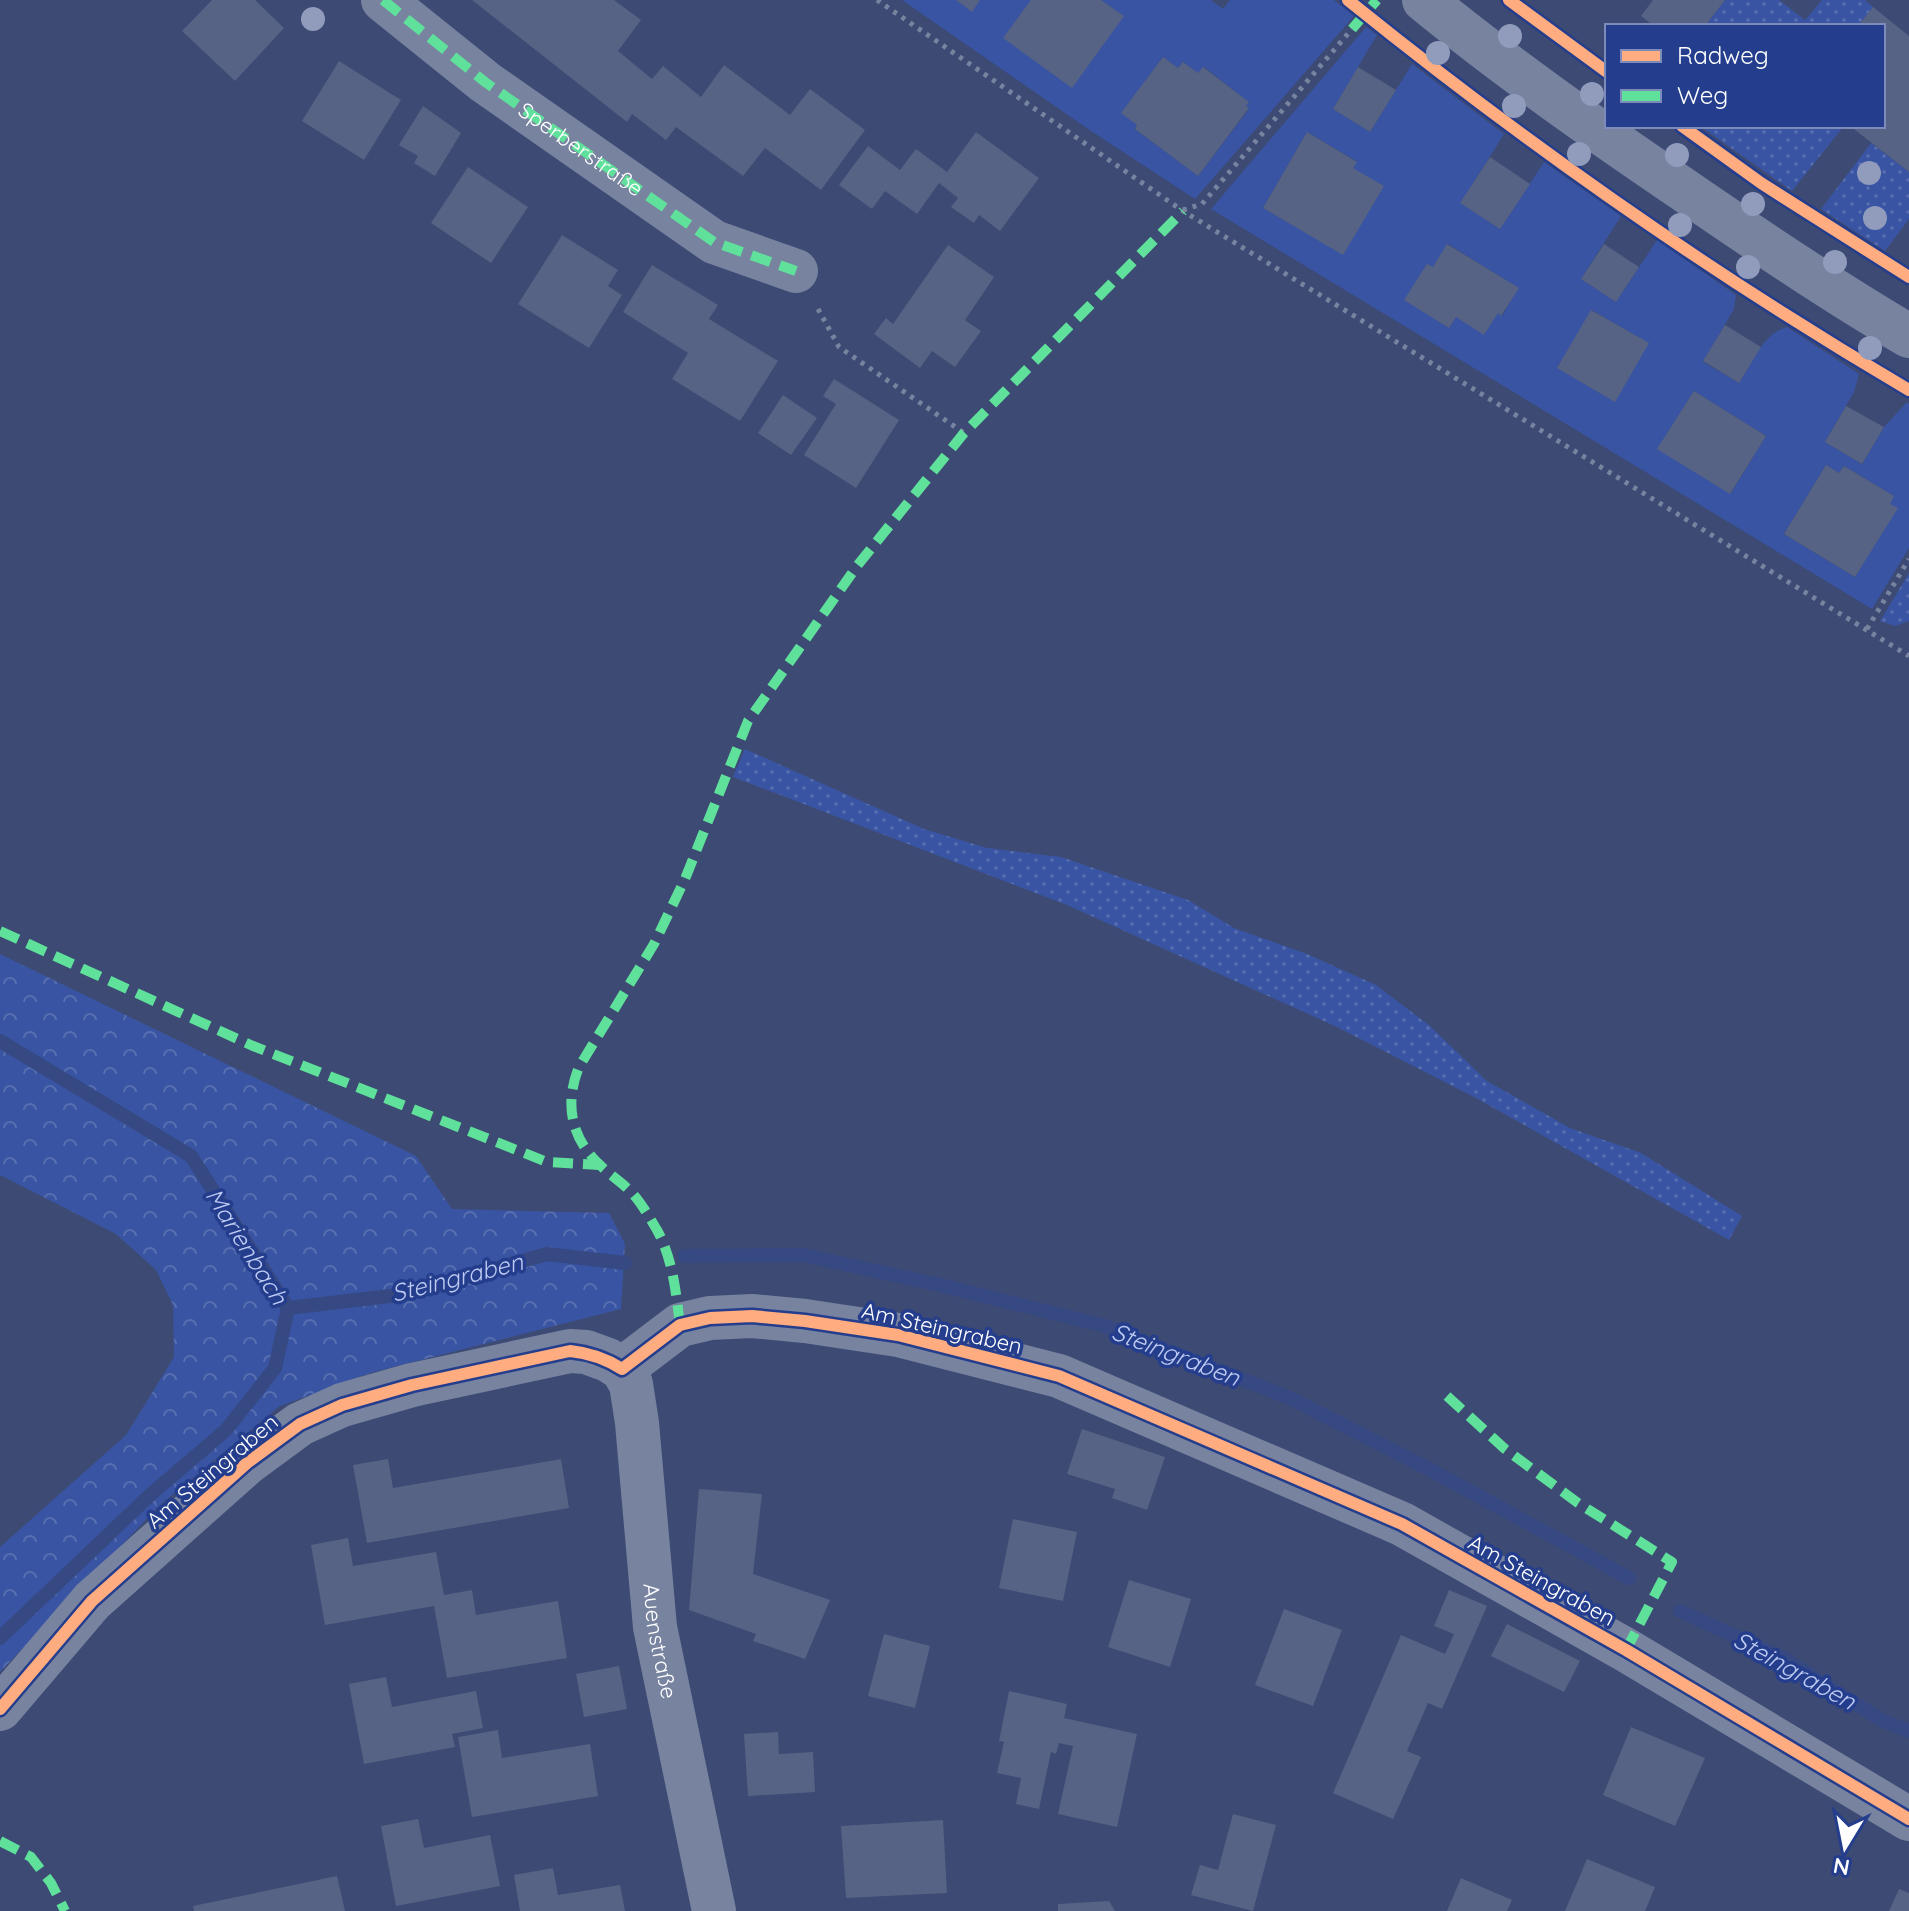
<svg xmlns="http://www.w3.org/2000/svg" width="1909" height="1911" font-family="Quicksand,sans-serif">
<style>
.grass{fill:url(#grass-dots)}
.forest{fill:url(#forest-crowns)}
.garden{fill:#3954a2;fill-rule:evenodd}
.lines{fill:none;stroke-linecap:round;stroke-linejoin:round}
.stream{stroke:#374983;stroke-width:14}
.building{fill:#576384}
.path{stroke:#7883a0;stroke-width:5;stroke-dasharray:4 6;stroke-linecap:butt}
.minor{stroke:#7883a0;stroke-width:44}
.quiet{stroke:#60e19b;stroke-width:10;stroke-dasharray:20 10;stroke-linecap:butt}
.cycleway-casing{stroke:#243d8c;stroke-width:17}
.cycleway{stroke:#ffac80;stroke-width:12}
.tree{fill:#919cbd}
.labels{text-anchor:middle;dominant-baseline:central;stroke-width:7;stroke-linejoin:round;paint-order:stroke}
.street-label{font-size:22px;fill:#fff;stroke:#243d8c}
.water-label{font-size:24px;font-style:italic;fill:#becbf2;stroke:#243d8c}
</style>
<defs>
<pattern id="grass-dots" width="8" height="8" patternUnits="userSpaceOnUse" patternTransform="scale(2)"><rect width="8" height="8" fill="#3954a2"/><path d="M2 2h.1M6 6h.1" fill="none" stroke="#576eb0" stroke-width="1.8" stroke-linecap="round"/></pattern>
<pattern id="forest-crowns" width="20" height="18" patternUnits="userSpaceOnUse" patternTransform="scale(2)"><rect width="20" height="18" fill="#3954a2"/><path d="M2 6a3 3 0 1 1 6 0M12 15a3 3 0 1 1 6 0" fill="none" stroke="#576eb0"/></pattern>
</defs>
<rect width="100%" height="100%" fill="#3c4a74"/>
<!-- grass -->
<g class="grass">
<path d="M1725,0H1779L1805,20L1822,0H1865L1873,7L1858,26H1705Z"/>
<path d="M1700,126H1844L1792,191Z"/>
<path d="M1871,143L1909,172V219L1885,251L1821,209Z"/>
<path d="M1909,573V621L1895,626L1880,621Z"/>
<path d="M745,749L924,829L987,848L1061,857L1188,900L1234,928L1307,954L1376,985L1430,1026L1487,1081L1570,1128L1641,1153L1742,1216L1729,1240L1476,1098L1337,1027L1067,905L733,777Z"/>
</g>
<!-- forest -->
<path class="forest" d="M0,954L416,1156L452,1209L609,1213L625,1244L621,1309L370,1373L280,1406L160,1505L0,1672V1547L126,1435L174,1357L173,1305L156,1270L116,1234L0,1175Z"/>
<!-- garden -->
<g class="garden">
<path d="M902,0H956L972,11L980,0H1031L1004,38L1123,16L1101,0H1211L1223,9L1230,0H1334L1354,16L1195,199L1088,129ZM1163,57L1178,68L1183,62L1198,73L1204,67L1249,102L1246,106L1249,109L1198,176L1135,129L1137,125L1122,113Z"/>
<path d="M1366,27L1377,35L1333,109L1370,132L1412,64L1504,134L1461,203L1500,229L1544,162L1621,216L1581,279L1616,302L1657,240L1736,295L1734,309L1703,362L1739,383C1752,364 1763,333 1787,327L1859,374L1854,392L1825,442L1862,464L1884,427L1907,402L1909,404V548L1872,609L1211,209ZM1307,132L1356,161L1353,168L1343,254L1263,208ZM1448,244L1518,288L1502,316L1498,313L1456,317L1449,328L1405,300L1433,267ZM1592,310L1648,343L1615,401L1557,368ZM1694,391L1766,436L1731,493L1658,449ZM1826,465L1839,473L1844,466L1894,496L1890,504L1897,508L1855,577L1784,534Z"/>
</g>
<g class="lines">
<!-- stream -->
<g class="stream">
<path d="M0,1041L191,1156L288,1308L275,1368L226,1430L150,1495L0,1638"/>
<path d="M684,1256L803,1255L940,1285L1105,1326L1290,1398L1429,1469L1629,1578"/>
<path d="M288,1308L407,1294L547,1254L625,1263"/>
<path d="M1680,1611L1785,1659L1883,1721L1909,1731"/>
</g>
</g>
<!-- building -->
<g class="building">
<path d="M212,0H255L284,28L235,81L182,31Z"/>
<path d="M472,0H614L641,20L618,51L652,79L663,66L701,97L724,65L790,115L810,89L865,130L821,190L765,148L743,176L676,127L666,140L632,114L627,122Z"/>
<path d="M956,0H980L972,12Z"/>
<path d="M1031,0H1101L1124,16L1072,88L1003,38Z"/>
<path d="M1653,0H1725L1705,26H1654L1641,16Z"/>
<path d="M1873,7L1909,36V172L1850,126H1883V26H1858Z"/>
<path d="M1163,57L1178,68L1183,62L1198,73L1203,67L1249,102L1246,106L1249,108L1198,176L1135,129L1137,125L1121,113Z"/>
<path d="M339,61L401,100L364,160L302,121Z"/>
<path d="M1358,67L1396,90L1370,132L1333,109Z"/>
<path d="M423,106L461,133L435,176L414,163L418,156L399,145Z"/>
<path d="M976,132L1039,178L1000,231L979,215L974,223L951,207L958,198L939,183L917,214L885,191L872,209L839,185L868,146L900,170L916,149L947,172Z"/>
<path d="M1307,132L1357,162L1353,168L1384,186L1343,255L1263,208Z"/>
<path d="M1490,157L1530,184L1500,229L1460,203Z"/>
<path d="M468,167L528,207L491,263L431,223Z"/>
<path d="M562,235L618,270L608,286L622,295L589,348L518,304Z"/>
<path d="M1447,244L1519,288L1501,316L1498,313L1484,335L1456,317L1449,328L1404,300L1427,264L1433,267Z"/>
<path d="M1604,244L1639,267L1616,302L1581,279Z"/>
<path d="M948,245L994,277L965,320L981,331L955,367L932,351L920,368L874,334L886,318L893,324Z"/>
<path d="M652,265L718,305L709,319L778,361L740,421L672,379L688,353L623,312Z"/>
<path d="M1591,310L1649,343L1615,402L1557,368Z"/>
<path d="M1725,325L1761,347L1739,383L1703,361Z"/>
<path d="M834,379L899,420L856,488L804,455L836,404L823,396Z"/>
<path d="M1694,391L1766,436L1730,494L1657,449Z"/>
<path d="M783,395L817,418L791,455L758,433Z"/>
<path d="M1846,406L1884,427L1862,464L1825,442Z"/>
<path d="M1826,465L1839,473L1844,466L1894,496L1890,504L1898,508L1855,577L1784,534Z"/>
<path d="M1082,1429L1165,1457L1147,1510L1112,1498L1115,1489L1067,1474Z"/>
<path d="M388,1459L393,1488L561,1459L569,1508L367,1543L353,1465Z"/>
<path d="M699,1489L762,1494L753,1574L830,1600L805,1659L753,1641L756,1634L689,1610Z"/>
<path d="M1013,1519L1077,1532L1063,1601L999,1588Z"/>
<path d="M348,1538L353,1566L436,1552L444,1595L472,1590L476,1615L558,1601L567,1658L447,1678L434,1606L325,1625L311,1545Z"/>
<path d="M1129,1580L1191,1599L1170,1667L1108,1647Z"/>
<path d="M1449,1590L1487,1606L1442,1709L1428,1703L1407,1751L1421,1757L1393,1819L1333,1793L1401,1635L1445,1654L1454,1634L1434,1626Z"/>
<path d="M1284,1609L1342,1630L1313,1706L1255,1685Z"/>
<path d="M1507,1624L1580,1661L1564,1692L1491,1656Z"/>
<path d="M884,1634L930,1646L915,1708L868,1696Z"/>
<path d="M619,1666L627,1709L584,1717L576,1674Z"/>
<path d="M386,1677L392,1707L476,1691L483,1728L452,1734L455,1747L364,1764L349,1684Z"/>
<path d="M1009,1691L1067,1704L1064,1718L1137,1734L1117,1827L1058,1814L1073,1746L1059,1743L1056,1754L1051,1752L1039,1809L1016,1804L1021,1778L997,1773L1004,1742L999,1741Z"/>
<path d="M1631,1727L1705,1758L1675,1826L1603,1795Z"/>
<path d="M498,1730L502,1758L590,1744L598,1796L472,1817L458,1737Z"/>
<path d="M778,1732L779,1754L813,1752L815,1792L748,1796L744,1734Z"/>
<path d="M1233,1814L1276,1825L1253,1911L1191,1895L1200,1865L1218,1870Z"/>
<path d="M418,1819L424,1848L490,1835L500,1886L396,1906L381,1826Z"/>
<path d="M943,1820L947,1893L846,1898L841,1826Z"/>
<path d="M1587,1859L1655,1887L1645,1911H1565Z"/>
<path d="M553,1868L558,1895L620,1885L625,1911H520L514,1875Z"/>
<path d="M337,1876L345,1911H194L193,1906Z"/>
<path d="M1461,1878L1512,1900L1507,1911H1447Z"/>
<path d="M1899,1889L1909,1893V1911H1889Z"/>
<path d="M1109,1901L1115,1911H1058V1904Z"/>
</g>
<g class="lines">
<!-- path -->
<g class="path">
<path d="M877,0L1183,211L1909,656"/>
<path d="M1183,210L1202,204L1352,29"/>
<path d="M818,309L839,347L964,433"/>
<path d="M1867,629L1909,559"/>
</g>
<!-- minor -->
<g class="minor">
<path d="M383,0L485,82L714,242L796,271"/>
<path d="M1424,0C1507,68 1595,130 1684,190C1758,241 1832,291 1909,336"/>
<path d="M622,1369L680,1325L710,1318L752,1316L805,1321L898,1335L1059,1376L1402,1524L1626,1650L1909,1819"/>
<path id="s1" d="M0,1709L92,1601L247,1463L300,1424L342,1405L412,1385L570,1351L586,1352L608,1360L622,1369L631,1384L637,1423L655,1627L714,1911"/>
</g>
<!-- quiet -->
<g class="quiet">
<path id="s2" d="M383,0L485,82L714,242L796,271"/>
<path d="M1352,29L1377,0"/>
<path d="M0,931L253,1046L547,1162L599,1165"/>
<path d="M680,1325C676,1293 673,1259 657,1230C649,1217 640,1200 629,1190C620,1181 610,1175 601,1166C571,1139 564,1104 579,1067L654,944L685,879L748,721L798,650L857,566L964,433L1183,211"/>
<path d="M1447,1396L1505,1449L1578,1503L1672,1562L1626,1650"/>
<path d="M0,1841L31,1857L51,1883L65,1911"/>
</g>
<!-- cycleway casing -->
<g class="cycleway-casing">
<g id="cycleway">
<path d="M1348,0C1525,143 1713,275 1909,390"/>
<path d="M1509,0L1607,72"/>
<path d="M1682,126L1761,183L1909,277"/>
<path d="M0,1709L92,1601L247,1463L300,1424L342,1405L412,1385L570,1351C590,1353 605,1358 622,1369L680,1325L710,1318L752,1316L805,1321L898,1335L1059,1376L1402,1524L1626,1650L1909,1819"/>
</g>
</g>
<!-- cycleway -->
<use href="#cycleway" class="cycleway"/>
</g>
<!-- trees -->
<g class="tree">
<circle cx="313" cy="19" r="12"/>
<circle cx="1510" cy="36" r="12"/>
<circle cx="1438" cy="53" r="12"/>
<circle cx="1592" cy="94" r="12"/>
<circle cx="1514" cy="106" r="12"/>
<circle cx="1579" cy="154" r="12"/>
<circle cx="1677" cy="155" r="12"/>
<circle cx="1869" cy="173" r="12"/>
<circle cx="1753" cy="204" r="12"/>
<circle cx="1875" cy="218" r="12"/>
<circle cx="1680" cy="225" r="12"/>
<circle cx="1835" cy="262" r="12"/>
<circle cx="1748" cy="267" r="12"/>
<circle cx="1870" cy="348" r="12"/>
</g>
<g class="labels">
<!-- street labels -->
<g class="street-label">
<text stroke="none"><textPath href="#s2" startOffset="248">Sperberstraße</textPath></text>
<text transform="translate(942 1328) rotate(13)">Am Steingraben</text>
<text transform="translate(212 1471) rotate(-40)">Am Steingraben</text>
<text transform="translate(1542 1580) rotate(29)">Am Steingraben</text>
<text stroke="none"><textPath href="#s1" startOffset="1028">Auenstraße</textPath></text>
</g>
<!-- water labels -->
<g class="water-label">
<text transform="translate(247 1246) rotate(58)">Marienbach</text>
<text transform="translate(457 1277) rotate(-14)">Steingraben</text>
<text transform="translate(1176 1354) rotate(21)">Steingraben</text>
<text transform="translate(1795 1670) rotate(29)">Steingraben</text>
</g>
</g>
<!-- legend -->
<rect x="1605" y="24" width="280" height="104" fill="#243d8c" stroke="#7c8bba" stroke-width="2"/>
<rect x="1621" y="50" width="40" height="12" fill="#ffac80" stroke="#7c8bba" stroke-width="2"/>
<text x="1677" y="64" font-size="24" fill="#ffffff">Radweg</text>
<rect x="1621" y="90" width="40" height="12" fill="#60e19b" stroke="#7c8bba" stroke-width="2"/>
<text x="1677" y="104" font-size="24" fill="#ffffff">Weg</text>
<!-- north arrow -->
<g transform="translate(1845 1847) rotate(190)" stroke="#243d8c" stroke-width="6" paint-order="stroke">
<path d="M0-6L14 30L0 20L-14 30Z" fill="#ffffff"/>
<text y="-12" font-size="22" font-weight="bold" text-anchor="middle" fill="#ffffff">N</text>
</g>
</svg>
